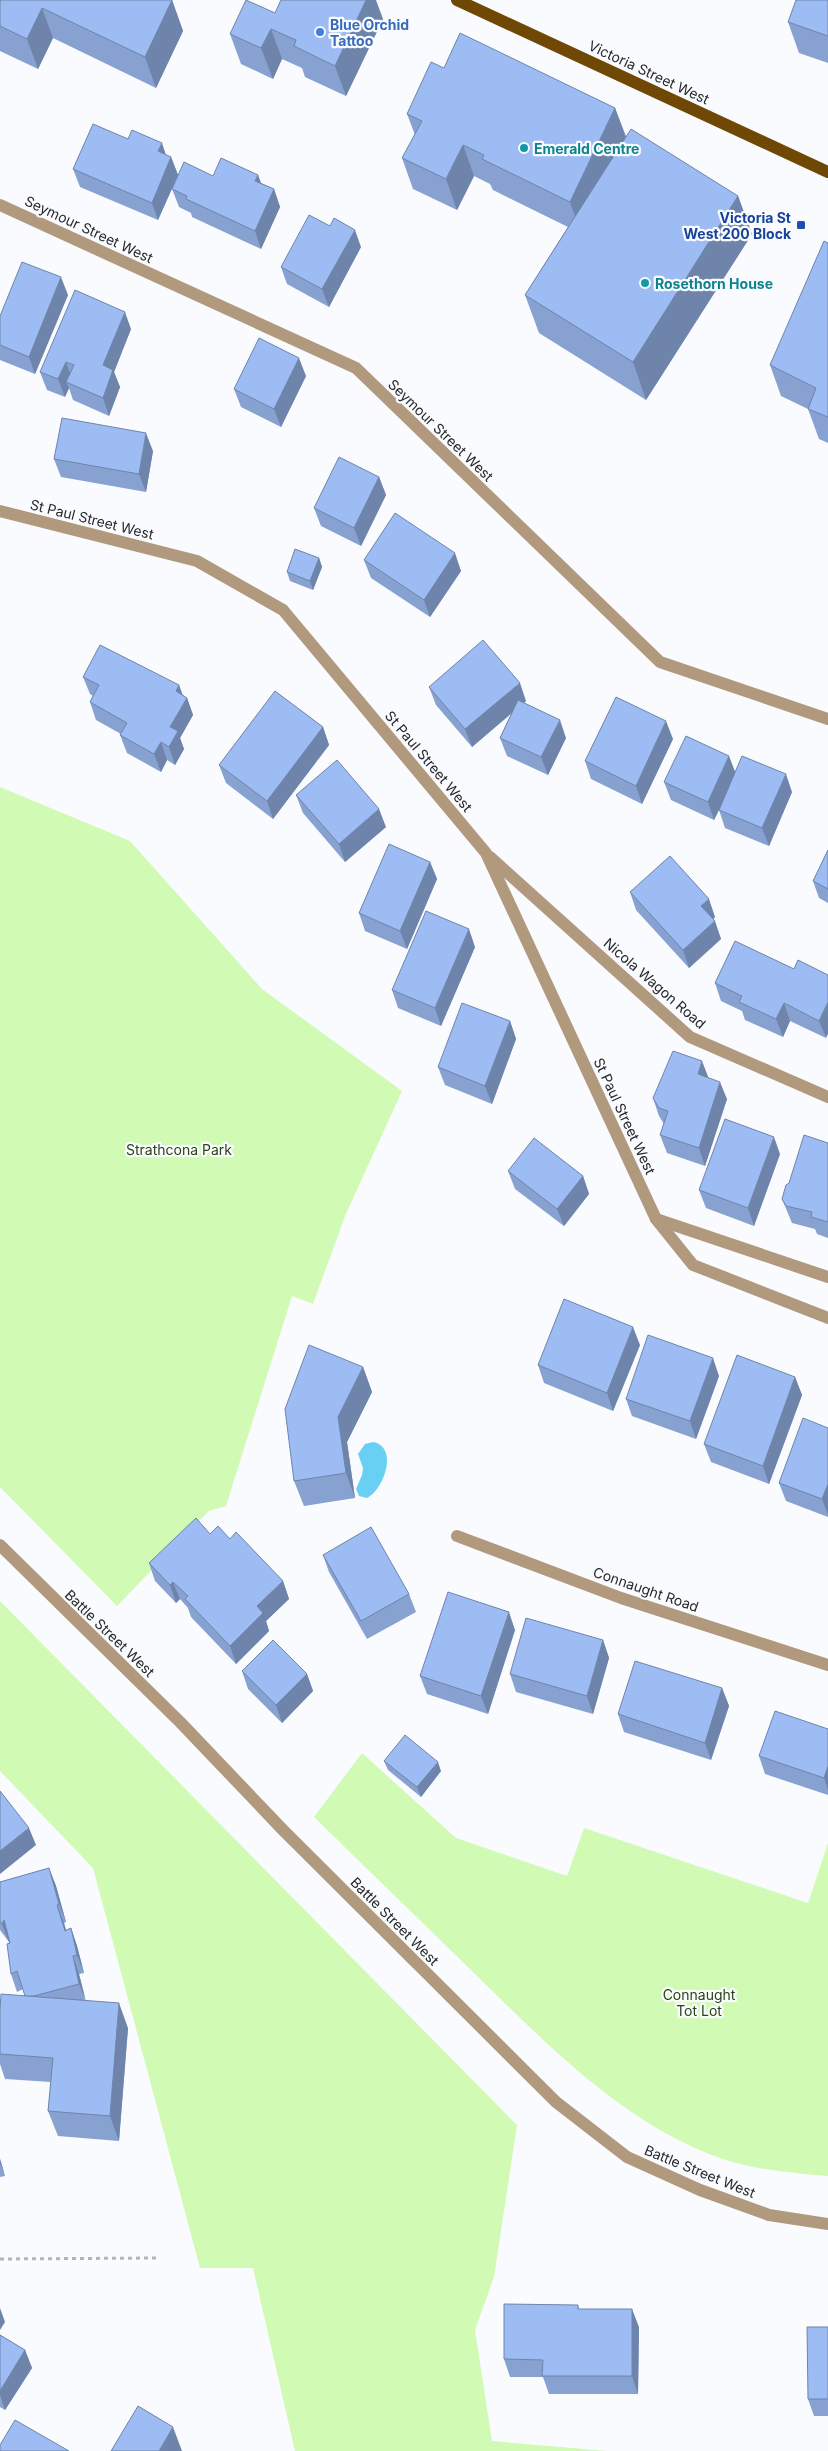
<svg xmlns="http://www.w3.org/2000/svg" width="828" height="2451" font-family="Inter,sans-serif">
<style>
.green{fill:#d1fbb4}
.water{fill:#68d0f2}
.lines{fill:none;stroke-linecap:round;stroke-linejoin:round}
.path{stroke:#b2b3b5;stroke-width:3;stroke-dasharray:4 4;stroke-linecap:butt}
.minor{stroke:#b1997d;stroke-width:12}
.major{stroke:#704805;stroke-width:12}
.wall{fill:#87a2d1}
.shaded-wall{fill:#6e84aa}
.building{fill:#9dbcf3;stroke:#6e84aa}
.shop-dot{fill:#3f7fe0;stroke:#fafbfe;stroke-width:2}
.culture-dot{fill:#0f9aa8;stroke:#fafbfe;stroke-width:2}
.transit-dot{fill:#1a4fb4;stroke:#fafbfe;stroke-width:2}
.labels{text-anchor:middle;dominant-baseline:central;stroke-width:4.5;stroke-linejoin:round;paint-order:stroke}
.shop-label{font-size:14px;font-weight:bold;fill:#366cbe;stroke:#fafbfe;text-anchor:start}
.street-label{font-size:14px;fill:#27282a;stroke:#fafbfe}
.culture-label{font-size:14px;font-weight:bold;fill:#0d838f;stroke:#fafbfe;text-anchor:start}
.transit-label{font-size:14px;font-weight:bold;fill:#164399;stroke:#fafbfe;text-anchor:end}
.park-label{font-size:14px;fill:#2a4412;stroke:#fafbfe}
</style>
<rect width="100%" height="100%" fill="#fafbfe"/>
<!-- green -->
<g class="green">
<path d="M0,787L130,841L262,989L402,1091L345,1216L313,1304L292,1296L226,1506L209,1511L117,1606L0,1487Z"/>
<path d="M0,1601L517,2125L494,2277L475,2330L492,2441L608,2451H295L253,2268H200L93,1868L0,1771Z"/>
<path d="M362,1753L456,1838L567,1876L584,1828L808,1903L828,1843V2176C789,2173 746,2169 709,2154C617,2117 547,2044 477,1976C423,1923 368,1870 314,1817Z"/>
</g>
<!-- water -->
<path class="water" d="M373,1442C399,1447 384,1490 367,1498L359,1496L356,1489L362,1475L363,1468L358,1454L365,1444Z"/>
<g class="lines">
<!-- path -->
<path class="path" d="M0,2259L158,2258"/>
<!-- minor -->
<g class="minor">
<path d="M0,205L356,368L660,662L828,719"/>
<path d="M0,511L197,561L283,610L486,853L656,1219L693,1265L828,1318"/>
<path d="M490,857L690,1037L828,1097"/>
<path d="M656,1219L828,1277"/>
<path d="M457,1536L621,1598L828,1665"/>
<path d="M0,1545L181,1723L283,1830L556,2102L627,2157L700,2190L769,2215L828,2224"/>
</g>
<!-- major -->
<path class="major" d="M457,0L828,172"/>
</g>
<!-- wall -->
<g class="wall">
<path d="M0,0H172L183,31L156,88L53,38L38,69L0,51Z"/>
<path d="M828,0V63L799,53L788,22Z"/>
<path d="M275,13L383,19L346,96L305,77L302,68L282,59L273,79L241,64L230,34Z"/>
<path d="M444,68L615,108L626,136L738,196L752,234L646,400L539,333L525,295L568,227L493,190L490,184L474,176L457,210L413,189L402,158L415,135L407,114Z"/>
<path d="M166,155L171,157L178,175L158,220L80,187L73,169Z"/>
<path d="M258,175L261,183L274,189L280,207L261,249L192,217L191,213L179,207L172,189L213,176Z"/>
<path d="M828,243V443L819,439L808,409L781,396L770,365Z"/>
<path d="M361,247L329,307L287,284L281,267Z"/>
<path d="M68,295L35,374L0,360V316Z"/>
<path d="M131,329L114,372L120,387L109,416L73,400L69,388L65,397L47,390L40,372Z"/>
<path d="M306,376L281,427L241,407L234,389Z"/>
<path d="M153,451L146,492L61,477L54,459Z"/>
<path d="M379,477L386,495L361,546L321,526L314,508Z"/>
<path d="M319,558L322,567L313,590L290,581L287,572Z"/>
<path d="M364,560L461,571L430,617L371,578Z"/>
<path d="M83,677L179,685L182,695L187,698L193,715L180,738L184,749L175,765L167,760L161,772L127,753L120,735L121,734L96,720L90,702L93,696L90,694Z"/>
<path d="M429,687L526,701L524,703L566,738L548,775L507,756L500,738L512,712L472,747L436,705Z"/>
<path d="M323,727L329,745L273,819L226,783L219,765Z"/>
<path d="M673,739L642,804L591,779L585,761Z"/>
<path d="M735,772L792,792L769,846L725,828L719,810L714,820L671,800L664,782Z"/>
<path d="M296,795L386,827L345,862L303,813Z"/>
<path d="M828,850V903L819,898L813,881Z"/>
<path d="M430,862L437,879L407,949L365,931L359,913Z"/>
<path d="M630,892L715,917L713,919L721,939L689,968L636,910Z"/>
<path d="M475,947L441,1026L398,1008L392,990Z"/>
<path d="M798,960L826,1038L790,1021L783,1037L745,1020L742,1011L721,1001L715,983L794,969Z"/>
<path d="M510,1021L516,1039L492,1104L445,1085L438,1067Z"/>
<path d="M708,1078L727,1099L705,1166L667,1153L660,1135L664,1124L659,1116L653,1098Z"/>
<path d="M828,1143V1238L817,1234L815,1229L792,1223L782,1199L789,1183Z"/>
<path d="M780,1154L754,1226L706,1208L699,1190Z"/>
<path d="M508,1171L583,1176L589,1194L564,1226L515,1189Z"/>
<path d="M640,1345L613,1411L544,1383L538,1365Z"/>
<path d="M363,1367L372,1392L347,1442L355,1498L304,1506L294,1481Z"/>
<path d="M719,1376L696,1439L632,1416L626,1399Z"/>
<path d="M795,1377L802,1395L769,1484L711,1462L704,1444Z"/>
<path d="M828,1428V1517L786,1501L779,1483Z"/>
<path d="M210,1534L230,1539L283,1581L289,1599L266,1621L269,1631L236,1664L191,1617L188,1608L180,1599L176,1603L155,1581L149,1563Z"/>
<path d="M323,1555L409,1594L416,1612L367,1639L329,1572Z"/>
<path d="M515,1630L488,1714L427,1694L420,1676Z"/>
<path d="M603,1640L609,1658L593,1714L516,1692L510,1674Z"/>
<path d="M242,1671L307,1674L313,1691L282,1723L248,1689Z"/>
<path d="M722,1688L729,1706L711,1760L624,1732L618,1714Z"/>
<path d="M828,1729V1795L765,1774L759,1756Z"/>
<path d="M384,1761L441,1771L421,1797L388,1770Z"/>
<path d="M49,1868L56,1886L66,1922L64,1923L66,1930L71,1928L77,1946L84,1973L79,1974L85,2000L128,2028L119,2141L58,2136L48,2111L51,2082L5,2079L0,2064V2010L25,1996L23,1989L17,1992L11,1974L9,1940V1942L0,1930V1882Z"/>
<path d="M0,2159L5,2176L0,2177Z"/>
<path d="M578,2305L579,2309L639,2327L638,2394H549L543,2377H510L504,2359Z"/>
<path d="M828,2327V2416H814L808,2399Z"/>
<path d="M0,2335L25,2350L32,2368L5,2410L0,2407Z"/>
</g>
<!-- shaded-wall -->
<g class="shaded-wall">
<path d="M172,0L183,31L156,88L145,57Z"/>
<path d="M366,0H376L383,19L346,96L335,66Z"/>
<path d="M42,8L53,38L38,69L27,39Z"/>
<path d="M271,29L282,59L273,79L261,48Z"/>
<path d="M615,108L626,138L581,233L570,202Z"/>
<path d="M162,143L168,161L158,151Z"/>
<path d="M463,145L474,176L457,210L446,179Z"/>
<path d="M171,157L178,175L158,220L152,203Z"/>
<path d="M258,175L264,193L255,181Z"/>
<path d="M274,189L280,207L261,249L255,231Z"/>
<path d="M738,196L752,234L646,400L633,362Z"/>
<path d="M355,230L361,247L329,307L322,289Z"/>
<path d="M61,277L68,295L35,374L29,357Z"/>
<path d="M125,312L131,329L114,372L120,387L109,416L103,398V365Z"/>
<path d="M299,358L306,376L281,427L274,409Z"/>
<path d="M66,362L72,379L66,382L69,388L65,397L58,379Z"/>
<path d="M146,433L153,451L146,492L139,474Z"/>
<path d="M379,477L386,495L361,546L354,528Z"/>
<path d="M455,553L461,571L430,617L424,600Z"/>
<path d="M319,558L322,567L313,590L310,581Z"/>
<path d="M520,683L526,701L472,747L465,729Z"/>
<path d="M179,685L185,701L187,698L193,715L180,738L184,749L175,765L169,747L170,727L176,691Z"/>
<path d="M560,720L566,738L548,775L541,757Z"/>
<path d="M666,721L673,739L642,804L636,786Z"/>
<path d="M323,727L329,745L273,819L267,801Z"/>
<path d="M161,742L167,760L161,772L154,754Z"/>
<path d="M729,756L736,774L714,820L708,802Z"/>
<path d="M786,774L792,792L769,846L762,828Z"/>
<path d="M379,809L386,827L345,862L339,844Z"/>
<path d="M430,862L437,879L407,949L400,931Z"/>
<path d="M709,899L715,917L708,924L701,906Z"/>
<path d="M715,921L721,939L689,968L683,950Z"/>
<path d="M469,929L475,947L441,1026L435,1008Z"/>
<path d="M828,1002V1034L826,1038L819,1021Z"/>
<path d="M784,1003L790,1021L783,1037L776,1019Z"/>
<path d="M510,1021L516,1039L492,1104L485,1086Z"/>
<path d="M702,1061L709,1079L698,1074Z"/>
<path d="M720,1082L727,1099L705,1166L699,1148Z"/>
<path d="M774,1137L780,1154L754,1226L748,1208Z"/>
<path d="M583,1176L589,1194L564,1226L557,1209Z"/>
<path d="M633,1327L640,1345L613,1411L607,1393Z"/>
<path d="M713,1358L719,1376L696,1439L690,1421Z"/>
<path d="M363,1367L372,1392L347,1442L355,1498L346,1473L338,1417Z"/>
<path d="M795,1377L802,1395L769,1484L763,1466Z"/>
<path d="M828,1484V1515L822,1499Z"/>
<path d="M283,1581L289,1599L266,1621L269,1631L236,1664L230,1646L257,1606Z"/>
<path d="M173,1582L180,1599L176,1603L170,1585Z"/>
<path d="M509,1612L515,1630L488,1714L481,1696Z"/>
<path d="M603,1640L609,1658L593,1714L587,1696Z"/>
<path d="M307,1674L313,1691L282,1723L276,1705Z"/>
<path d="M722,1688L729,1706L711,1760L705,1743Z"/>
<path d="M438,1762L441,1771L421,1797L417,1787Z"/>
<path d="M828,1766V1790L824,1778Z"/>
<path d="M29,1828L36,1845L0,1874V1851Z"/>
<path d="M49,1868L56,1886L66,1922L59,1904Z"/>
<path d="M57,1905L64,1923L71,1948L65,1931Z"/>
<path d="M4,1920L10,1937L9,1942L2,1924Z"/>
<path d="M71,1928L77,1946L84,1973L77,1955Z"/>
<path d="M73,1956L79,1974L86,2001L79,1984Z"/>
<path d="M119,2003L128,2028L119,2141L110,2116Z"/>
<path d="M0,2159L5,2176L0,2163Z"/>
<path d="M0,2308L5,2322L0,2330Z"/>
<path d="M632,2309L639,2327L638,2394L632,2376Z"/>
<path d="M25,2350L32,2368L5,2410L0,2395V2391Z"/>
<path d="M173,2427L182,2451H159Z"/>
</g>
<!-- building -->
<g class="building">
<path d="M0,0H172L145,57L42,8L27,39L0,26Z"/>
<path d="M246,0L275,13L281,0H366L335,66L294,46L296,40L271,29L261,48L230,34Z"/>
<path d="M796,0H828V36L788,22Z"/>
<path d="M460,33L615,108L570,202L482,159L484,155L463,145L446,179L402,158L422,121L407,114L431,62L444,68Z"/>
<path d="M93,124L128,139L132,130L162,143L158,151L171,157L152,203L73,169Z"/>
<path d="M631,129L738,196L633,362L525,295Z"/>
<path d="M221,158L258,175L255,181L274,189L255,231L186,199L187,196L172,189L184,162L213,176Z"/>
<path d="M309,215L330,226L334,218L355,230L322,289L281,267Z"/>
<path d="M824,241L828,243V417L808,409L816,388L770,365Z"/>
<path d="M22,262L61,277L29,357L0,345V316Z"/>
<path d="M75,290L125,312L103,365L113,370L103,398L66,382L74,365L66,362L58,379L40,372Z"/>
<path d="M259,338L299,358L274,409L234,389Z"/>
<path d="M62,418L146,433L139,474L54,459Z"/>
<path d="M339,457L379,477L354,528L314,508Z"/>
<path d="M395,513L455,553L424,600L364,560Z"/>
<path d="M295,549L319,558L310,581L287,572Z"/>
<path d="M483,640L520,683L465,729L429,687Z"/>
<path d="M100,645L179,685L176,691L187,698L170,727L178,731L169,747L161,742L154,754L120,735L127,723L90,702L99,685L83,677Z"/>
<path d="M275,691L323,727L267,801L219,765Z"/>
<path d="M616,697L666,721L636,786L585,761Z"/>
<path d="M518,700L560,720L541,757L500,738Z"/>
<path d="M686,736L729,756L708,802L664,782Z"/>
<path d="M742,756L786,774L762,828L719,810Z"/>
<path d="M337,760L379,809L339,844L296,795Z"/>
<path d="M389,844L430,862L400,931L359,913Z"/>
<path d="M828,850V889L813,881Z"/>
<path d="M670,856L709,899L701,906L715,921L683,950L630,892Z"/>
<path d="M426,911L469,929L435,1008L392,990Z"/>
<path d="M735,941L794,969L798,960L828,975V1002L819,1021L784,1003L776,1019L739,1002L742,996L715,983Z"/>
<path d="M462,1003L510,1021L485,1086L438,1067Z"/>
<path d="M673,1051L702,1061L698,1074L720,1082L699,1148L660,1135L668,1111L659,1108L653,1098Z"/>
<path d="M725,1119L774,1137L748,1208L699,1190Z"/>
<path d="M804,1135L828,1143V1222L811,1217L812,1212L786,1206L782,1199L786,1185L789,1183Z"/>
<path d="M534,1138L583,1176L557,1209L508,1171Z"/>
<path d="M564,1299L633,1327L607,1393L538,1365Z"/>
<path d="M648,1335L713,1358L690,1421L626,1399Z"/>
<path d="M309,1345L363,1367L338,1417L346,1473L294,1481L285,1409Z"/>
<path d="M737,1355L795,1377L763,1466L704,1444Z"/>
<path d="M803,1418L828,1428V1484L822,1499L779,1483Z"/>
<path d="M196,1518L210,1534L218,1526L230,1539L236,1532L283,1581L257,1606L263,1613L230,1646L185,1599L188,1596L173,1582L170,1585L149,1563Z"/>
<path d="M371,1527L409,1594L361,1621L323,1555Z"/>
<path d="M448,1592L509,1612L481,1696L420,1676Z"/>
<path d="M526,1618L603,1640L587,1696L510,1674Z"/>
<path d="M273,1640L307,1674L276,1705L242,1671Z"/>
<path d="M635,1661L722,1688L705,1743L618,1714Z"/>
<path d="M775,1711L828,1729V1766L824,1778L759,1756Z"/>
<path d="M405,1735L438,1762L417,1787L384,1761Z"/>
<path d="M0,1791L29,1828L0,1851Z"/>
<path d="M49,1868L59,1904L57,1905L65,1931L71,1928L77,1955L73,1956L79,1984L34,1996H25L17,1971L11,1974L7,1944L10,1943L4,1920L2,1924L0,1921V1882Z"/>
<path d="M1,1994L119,2003L110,2116L48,2111L53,2058L0,2054V2010Z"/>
<path d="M504,2304L578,2305V2309H632V2376H542L543,2360L504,2359Z"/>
<path d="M807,2327H828V2399H808Z"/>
<path d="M0,2335L25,2350L0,2391Z"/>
<path d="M138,2406L173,2427L159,2451H111Z"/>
<path d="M15,2420L69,2451H0V2445Z"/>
</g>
<!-- markers -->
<circle class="shop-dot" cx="320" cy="32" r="5"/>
<g class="culture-dot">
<circle cx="524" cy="148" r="5"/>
<circle cx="645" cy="283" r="5"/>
</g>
<rect class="transit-dot" x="796" y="220" width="10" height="10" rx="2.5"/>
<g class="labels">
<!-- shop labels -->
<g class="shop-label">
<text x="330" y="24">Blue Orchid<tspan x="330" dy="16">Tattoo</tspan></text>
</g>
<!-- street labels -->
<g class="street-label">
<text transform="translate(649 72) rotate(25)">Victoria Street West</text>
<text transform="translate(89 229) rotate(25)">Seymour Street West</text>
<text transform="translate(441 430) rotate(44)">Seymour Street West</text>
<text transform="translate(92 519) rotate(14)">St Paul Street West</text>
<text transform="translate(429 761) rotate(50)">St Paul Street West</text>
<text transform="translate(655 983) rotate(41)">Nicola Wagon Road</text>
<text transform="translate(625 1116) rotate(65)">St Paul Street West</text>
<text transform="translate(646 1589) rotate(19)">Connaught Road</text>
<text transform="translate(110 1633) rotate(44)">Battle Street West</text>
<text transform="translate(395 1921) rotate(45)">Battle Street West</text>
<text transform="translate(700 2171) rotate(22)">Battle Street West</text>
</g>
<!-- culture labels -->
<g class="culture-label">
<text x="534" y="148">Emerald Centre</text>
<text x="655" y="283">Rosethorn House</text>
</g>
<!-- transit labels -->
<g class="transit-label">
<text x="791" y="217">Victoria St<tspan x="791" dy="16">West 200 Block</tspan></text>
</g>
<!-- park labels -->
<g class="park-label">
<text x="179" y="1149">Strathcona Park</text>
<text x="699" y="1994">Connaught<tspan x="699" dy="16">Tot Lot</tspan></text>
</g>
</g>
</svg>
